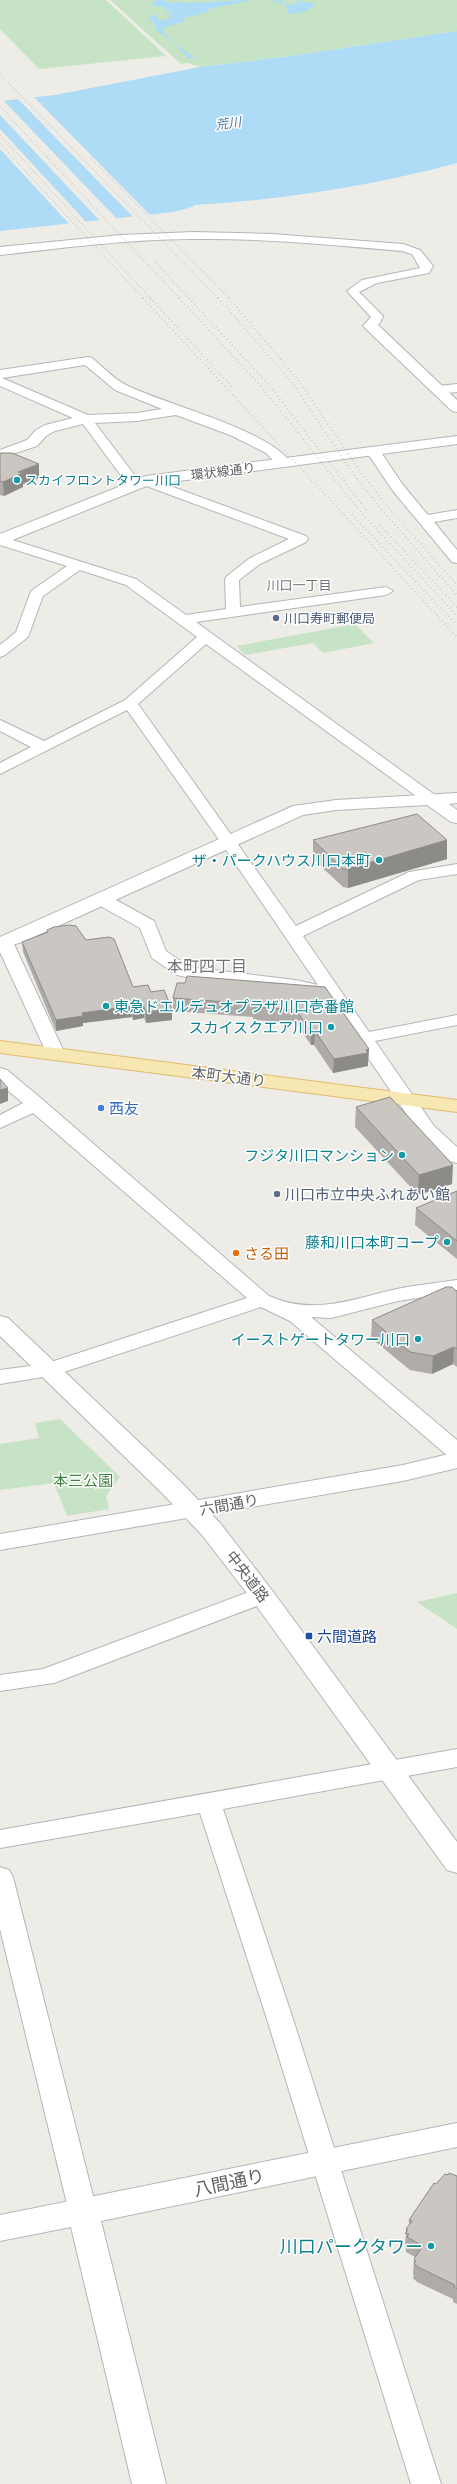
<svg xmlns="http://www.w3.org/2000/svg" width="457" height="2484" font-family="Commissioner,'Noto Sans JP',sans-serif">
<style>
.green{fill:#c7e3c6}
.water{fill:#aedbf6}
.pier{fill:#eeece6}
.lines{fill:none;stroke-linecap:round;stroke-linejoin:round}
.minor-casing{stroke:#b3b6b9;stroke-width:2}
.tertiary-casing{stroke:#b3b6b9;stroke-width:2}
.secondary-casing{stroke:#b2b5b9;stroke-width:2}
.primary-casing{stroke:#e3ba6b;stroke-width:2}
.minor{fill:#fff;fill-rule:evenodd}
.tertiary{fill:#fff;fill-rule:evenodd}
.secondary{fill:#fff;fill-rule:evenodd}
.primary{fill:#f7e8b3;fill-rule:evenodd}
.rail-far1{stroke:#b4b5b5;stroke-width:1.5;stroke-dasharray:0.5 2.5;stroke-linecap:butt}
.rail{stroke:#b4b5b5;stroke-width:2;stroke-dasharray:0.5 3.5;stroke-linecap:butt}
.wall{fill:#aeaba8}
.shaded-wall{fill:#8d8b88}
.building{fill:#cac7c3;stroke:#8d8b88}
.culture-dot{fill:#0f9aa8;stroke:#fff;stroke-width:1.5}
.service-dot{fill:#5c6f8a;stroke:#fff;stroke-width:1.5}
.shop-dot{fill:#3f7fe0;stroke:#fff;stroke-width:1.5}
.food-dot{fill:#e8710a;stroke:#fff;stroke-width:1.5}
.transit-dot{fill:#1a4fb4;stroke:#fff;stroke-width:1.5}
.labels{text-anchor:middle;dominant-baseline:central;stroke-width:3;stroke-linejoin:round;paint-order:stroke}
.far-water-label{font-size:13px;font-style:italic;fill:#49789f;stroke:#fff}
.far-street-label{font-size:13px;fill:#5e6165;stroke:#fff}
.far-culture-label{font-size:13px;fill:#0d838f;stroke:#fff;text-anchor:start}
.far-neighbourhood-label{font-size:13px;fill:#6f7377;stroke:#fff}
.far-service-label{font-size:13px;fill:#4e5e75;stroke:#fff;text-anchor:start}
.culture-label{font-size:15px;fill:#0d838f;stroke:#fff;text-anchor:end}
.street-label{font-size:15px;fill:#5e6165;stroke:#fff}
.shop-label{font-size:15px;fill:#366cbe;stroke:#fff;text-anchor:start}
.service-label{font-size:15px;fill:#4e5e75;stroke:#fff;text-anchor:start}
.food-label{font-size:15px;fill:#c56008;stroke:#fff;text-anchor:start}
.park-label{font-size:15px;fill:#40833f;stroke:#fff}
.transit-label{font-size:15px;fill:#164399;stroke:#fff;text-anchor:start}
.neighbourhood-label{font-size:16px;fill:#6f7377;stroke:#fff}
.near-street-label{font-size:18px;fill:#5e6165;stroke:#fff}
.near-culture-label{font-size:18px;fill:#0d838f;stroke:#fff;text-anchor:end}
</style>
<rect width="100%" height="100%" fill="#eeece6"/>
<!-- green -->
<g class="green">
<path d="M0,0H106L166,56L39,69L0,29Z"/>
<path d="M110,0H457V31L291,56L200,67L188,63L181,64Z"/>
<path d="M355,624L374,643L323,653L313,643L245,655L237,646Z"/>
<path d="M60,1419L120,1477L106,1496L109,1509L67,1516L54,1483L0,1490V1444L39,1438L35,1423Z"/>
<path d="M457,1593V1629L417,1602Z"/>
</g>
<!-- water -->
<g class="water">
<path d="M156,0H164L170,4C178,0 183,3 191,3C212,2 232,0 253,0L209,9L207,11L208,12L184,18L185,21L161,29L173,42L195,58H188L175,44L155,29L156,23L148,20L155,13L159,21L173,17L167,16L173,12L164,11L167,10L165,9L167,8L151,5Z"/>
<path d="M279,0L291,5L298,4L295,0L316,4C308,11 298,15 288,13L285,3L271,2Z"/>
<path d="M457,31V163C372,186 281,200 193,205L195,206L174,212L0,231V101L55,95L200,67L291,56Z"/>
</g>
<!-- pier -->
<g class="pier">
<path d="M32,95L151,216L134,218L16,97Z"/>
<path d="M0,99H2L118,220L101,222L0,115Z"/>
<path d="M0,129L88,224L71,226L0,149Z"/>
</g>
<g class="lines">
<!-- minor casing -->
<g class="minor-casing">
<g id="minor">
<path d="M194,232L272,234L403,244L420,250L433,266L429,273L377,283L359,292L383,316L380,323L370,329L364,325L371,317L347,291L362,280L420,268L412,254L402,251C333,245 263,238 193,239C129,239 64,248 0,255V247L121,235Z"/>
<path d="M88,357L92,358C103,367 114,379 126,385C166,405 268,429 291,463L284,467L279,466L266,453L230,435L176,415L137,421L95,423L142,485L135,489L130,488L83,424L55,431L46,436L37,446L0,458V450L27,440L36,430L45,425L73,418L0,386V370ZM85,365L115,390L162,409L137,413L88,415L2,378Z"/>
<path d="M457,384V392L439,394L433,390L439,386Z"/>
<path d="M373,447L378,448L403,485L428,515L457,510V518L434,522L457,550V563L452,562L393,491L366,451Z"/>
<path d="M146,477L306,536L308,539L306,542L260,564L239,580L240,607L386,587L393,591L386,595L196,622L439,798L441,801L439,804H427L206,644L138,704L296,926L409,872L457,864V874L419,880L303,936L369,1032L457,1015V1025L375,1041L434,1126L457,1147V1163L450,1161L420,1134L326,996L199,980L177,975L152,958L140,928L95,903L92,899L95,895H107L154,921L166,951L189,967L295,980L318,985L222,844L127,710L0,774V763L31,747L0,731V720L44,741L125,700L197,637L126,585L80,570L43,596L28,637L5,655L0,657V645L16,632L31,591L67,566L0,545V536L136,579L186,615L226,609L225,579L227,576L250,558L289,539L141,484L139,481L141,478Z"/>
<path d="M4,937L10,938L13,942L65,1054L63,1058H49L47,1054L0,952V938Z"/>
<path d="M0,1068L7,1070L43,1100L269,1296C314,1316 352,1299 397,1289C416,1285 437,1283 457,1280V1292L398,1301L331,1318L311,1317L457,1440V1459L449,1457L290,1321L261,1307L55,1375L0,1384V1370L45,1364L247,1298L33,1113L0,1128V1115L23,1103L0,1084Z"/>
<path d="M262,1587L270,1589L273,1595L270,1601L54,1683L0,1691V1675L43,1669Z"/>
<path d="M457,1749V1767L223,1809L292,2016L441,2484H411L266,2016L200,1813L0,1848V1830Z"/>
<path d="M0,1867L9,1870L13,1877L97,2212L93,2220L83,2224L73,2220L69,2212L0,1929Z"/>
</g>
</g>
<!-- tertiary casing -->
<g class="tertiary-casing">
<g id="tertiary">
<path d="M370,321L375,322L457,400V412L452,411L365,328L363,325Z"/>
<path d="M457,436V444L149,485L0,545V534L146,476Z"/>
<path d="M457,793V803L449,804L457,810V823L451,822L427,805L336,810L303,815L25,941L0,949V937L293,806L336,800Z"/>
<path d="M457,1452V1468L403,1481L0,1550V1534L403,1465Z"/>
<path d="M457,2123V2147L101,2221L166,2484H132L71,2227L0,2241V2215Z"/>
</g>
</g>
<!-- secondary casing -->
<g class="secondary-casing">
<path id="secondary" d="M0,1316L8,1318L181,1482L220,1523L271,1589L457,1842V1873L447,1870L253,1601L202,1535L163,1494L0,1336Z"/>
</g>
<!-- primary casing -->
<g class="primary-casing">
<path id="primary" d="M0,1041L457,1100V1112L0,1053Z"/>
</g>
<!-- minor -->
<use href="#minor" class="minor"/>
<!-- tertiary -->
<use href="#tertiary" class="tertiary"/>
<!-- secondary -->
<use href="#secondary" class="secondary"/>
<!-- primary -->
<use href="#primary" class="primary"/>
<!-- rail-far1 -->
<g class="rail-far1">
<path d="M0,74L219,299"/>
<path d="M0,107L180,299"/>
<path d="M0,135L151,299"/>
<path d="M0,144L144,299"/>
<path d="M91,158L230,299"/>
<path d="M154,261L190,299"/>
</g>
<!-- rail -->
<g class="rail">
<path d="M143,298L457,637"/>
<path d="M150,298L233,388"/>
<path d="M179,298L260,385L360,511L457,616"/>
<path d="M189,298L268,384L368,512"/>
<path d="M218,298L291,381L354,475L380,508L457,595"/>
<path d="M229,298L298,380L362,474L388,507L457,585"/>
<path d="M352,515L457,625"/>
<path d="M380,525L457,607"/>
</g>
</g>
<!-- wall -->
<g class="wall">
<path d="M0,453L39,464V478L23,484V487L4,496L0,495Z"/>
<path d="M313,840H447V859L348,888L343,887L313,859Z"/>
<path d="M47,930L86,940L133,987L151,992L172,1009V1020L146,1023L144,1018L133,1020L132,1017L83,1023V1026L56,1031L23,952L22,942L47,932Z"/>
<path d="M185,983L325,987L369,1049L368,1063V1066L333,1073L314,1045H311L296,1023L253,1020V1017L173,1011V998Z"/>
<path d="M356,1107L452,1184L418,1195L355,1127Z"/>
<path d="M457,1191V1259L415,1225L416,1208Z"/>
<path d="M457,1290V1367L453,1364L432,1374L410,1370L371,1338L372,1320Z"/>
<path d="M448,2175L457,2176V2304L453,2302V2299L417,2282L413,2278L414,2275H413L414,2259L415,2257L406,2252V2249L405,2248L406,2229L409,2225V2220L436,2184Z"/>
</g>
<!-- shaded-wall -->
<g class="shaded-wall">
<path d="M39,464V478L23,484V487L4,496L3,482L18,472Z"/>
<path d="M447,840V859L348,888V869Z"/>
<path d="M132,1006V1017L83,1023V1026L56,1031V1020L82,1013Z"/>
<path d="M144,1007V1018L133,1020V1009Z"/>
<path d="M172,1009V1020L146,1023V1012Z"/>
<path d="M315,1031L314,1045H311V1032Z"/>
<path d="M369,1049L368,1063V1066L333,1073L334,1059Z"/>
<path d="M8,1088V1101L0,1104V1090Z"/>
<path d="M453,1165L452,1184L418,1195L419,1175Z"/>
<path d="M454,1347L453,1364L432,1374L433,1356Z"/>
</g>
<!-- building -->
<g class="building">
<path d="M0,453H12L39,464L18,472L23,473L3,482L0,481Z"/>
<path d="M417,814L447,840L348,869H343L313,840Z"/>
<path d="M69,925L76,926L86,940L109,937L114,939L133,987L148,985L151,992L164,990L172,1009L146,1012L144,1007L133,1009L132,1006L82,1013L83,1016L56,1020L22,942L48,932L47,930L54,927Z"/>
<path d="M187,976L325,987L369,1049L366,1050L368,1053L334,1059L315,1031L311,1032L296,1010L254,1007V1004L173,998L177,983H185Z"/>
<path d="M0,1079L8,1088L0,1090Z"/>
<path d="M390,1097L453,1165L419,1175L356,1107Z"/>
<path d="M457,1191V1241L416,1208Z"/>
<path d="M446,1287H452L456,1291L457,1290V1349L454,1347L433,1356L410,1352L372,1320Z"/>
<path d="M449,2173L457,2176V2289L454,2287L455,2285L418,2267L414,2263L416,2261L414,2259L423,2246L407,2237L409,2234L405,2233L408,2230L406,2229L412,2221L409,2220L434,2183L436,2184L445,2174L448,2175Z"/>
</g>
<!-- markers -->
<g class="culture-dot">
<circle cx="17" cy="480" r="4"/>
<circle cx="379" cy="860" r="4"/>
<circle cx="106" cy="1006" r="4"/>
<circle cx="331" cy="1027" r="4"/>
<circle cx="402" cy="1155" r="4"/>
<circle cx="447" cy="1242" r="4"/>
<circle cx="418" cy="1339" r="4"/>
<circle cx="431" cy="2246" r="4"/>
</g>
<g class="service-dot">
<circle cx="276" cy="618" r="4"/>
<circle cx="277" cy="1194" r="4"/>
</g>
<circle class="shop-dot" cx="101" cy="1108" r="4"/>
<circle class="food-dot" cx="236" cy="1253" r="4"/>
<rect class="transit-dot" x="305" y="1632" width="8" height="8" rx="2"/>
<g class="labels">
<!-- far-water labels -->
<g class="far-water-label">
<text transform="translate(228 123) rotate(-8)">荒川</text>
</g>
<!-- far-street labels -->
<g class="far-street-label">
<text transform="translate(223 471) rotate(-7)">環状線通り</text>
</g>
<!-- far-culture labels -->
<g class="far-culture-label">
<text x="25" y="480">スカイフロントタワー川口</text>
</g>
<!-- far-neighbourhood labels -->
<g class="far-neighbourhood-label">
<text x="299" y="585">川口一丁目</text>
</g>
<!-- far-service labels -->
<g class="far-service-label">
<text x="284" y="618">川口寿町郵便局</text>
</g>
<!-- culture labels -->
<g class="culture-label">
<text x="371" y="860">ザ・パークハウス川口本町</text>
<text x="114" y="1006" text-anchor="start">東急ドエルデュオプラザ川口壱番館</text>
<text x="323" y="1027">スカイスクエア川口</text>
<text x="394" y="1155">フジタ川口マンション</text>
<text x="439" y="1242">藤和川口本町コープ</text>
<text x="410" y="1339">イーストゲートタワー川口</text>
</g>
<!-- street labels -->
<g class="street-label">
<text transform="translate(229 1076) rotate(7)">本町大通り</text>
<text transform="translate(229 1504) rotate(-10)">六間通り</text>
<text transform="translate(248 1576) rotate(53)">中央道路</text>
</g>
<!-- shop labels -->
<g class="shop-label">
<text x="109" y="1108">西友</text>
</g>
<!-- service labels -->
<g class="service-label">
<text x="285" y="1194">川口市立中央ふれあい館</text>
</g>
<!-- food labels -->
<g class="food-label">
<text x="244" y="1253">さる田</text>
</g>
<!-- park labels -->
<g class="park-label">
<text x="83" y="1480">本三公園</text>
</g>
<!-- transit labels -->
<g class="transit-label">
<text x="317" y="1636">六間道路</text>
</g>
<!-- neighbourhood labels -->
<g class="neighbourhood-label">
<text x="207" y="965">本町四丁目</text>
</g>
<!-- near-street labels -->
<g class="near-street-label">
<text transform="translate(229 2182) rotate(-12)">八間通り</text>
</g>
<!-- near-culture labels -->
<g class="near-culture-label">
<text x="423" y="2246">川口パークタワー</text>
</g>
</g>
</svg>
